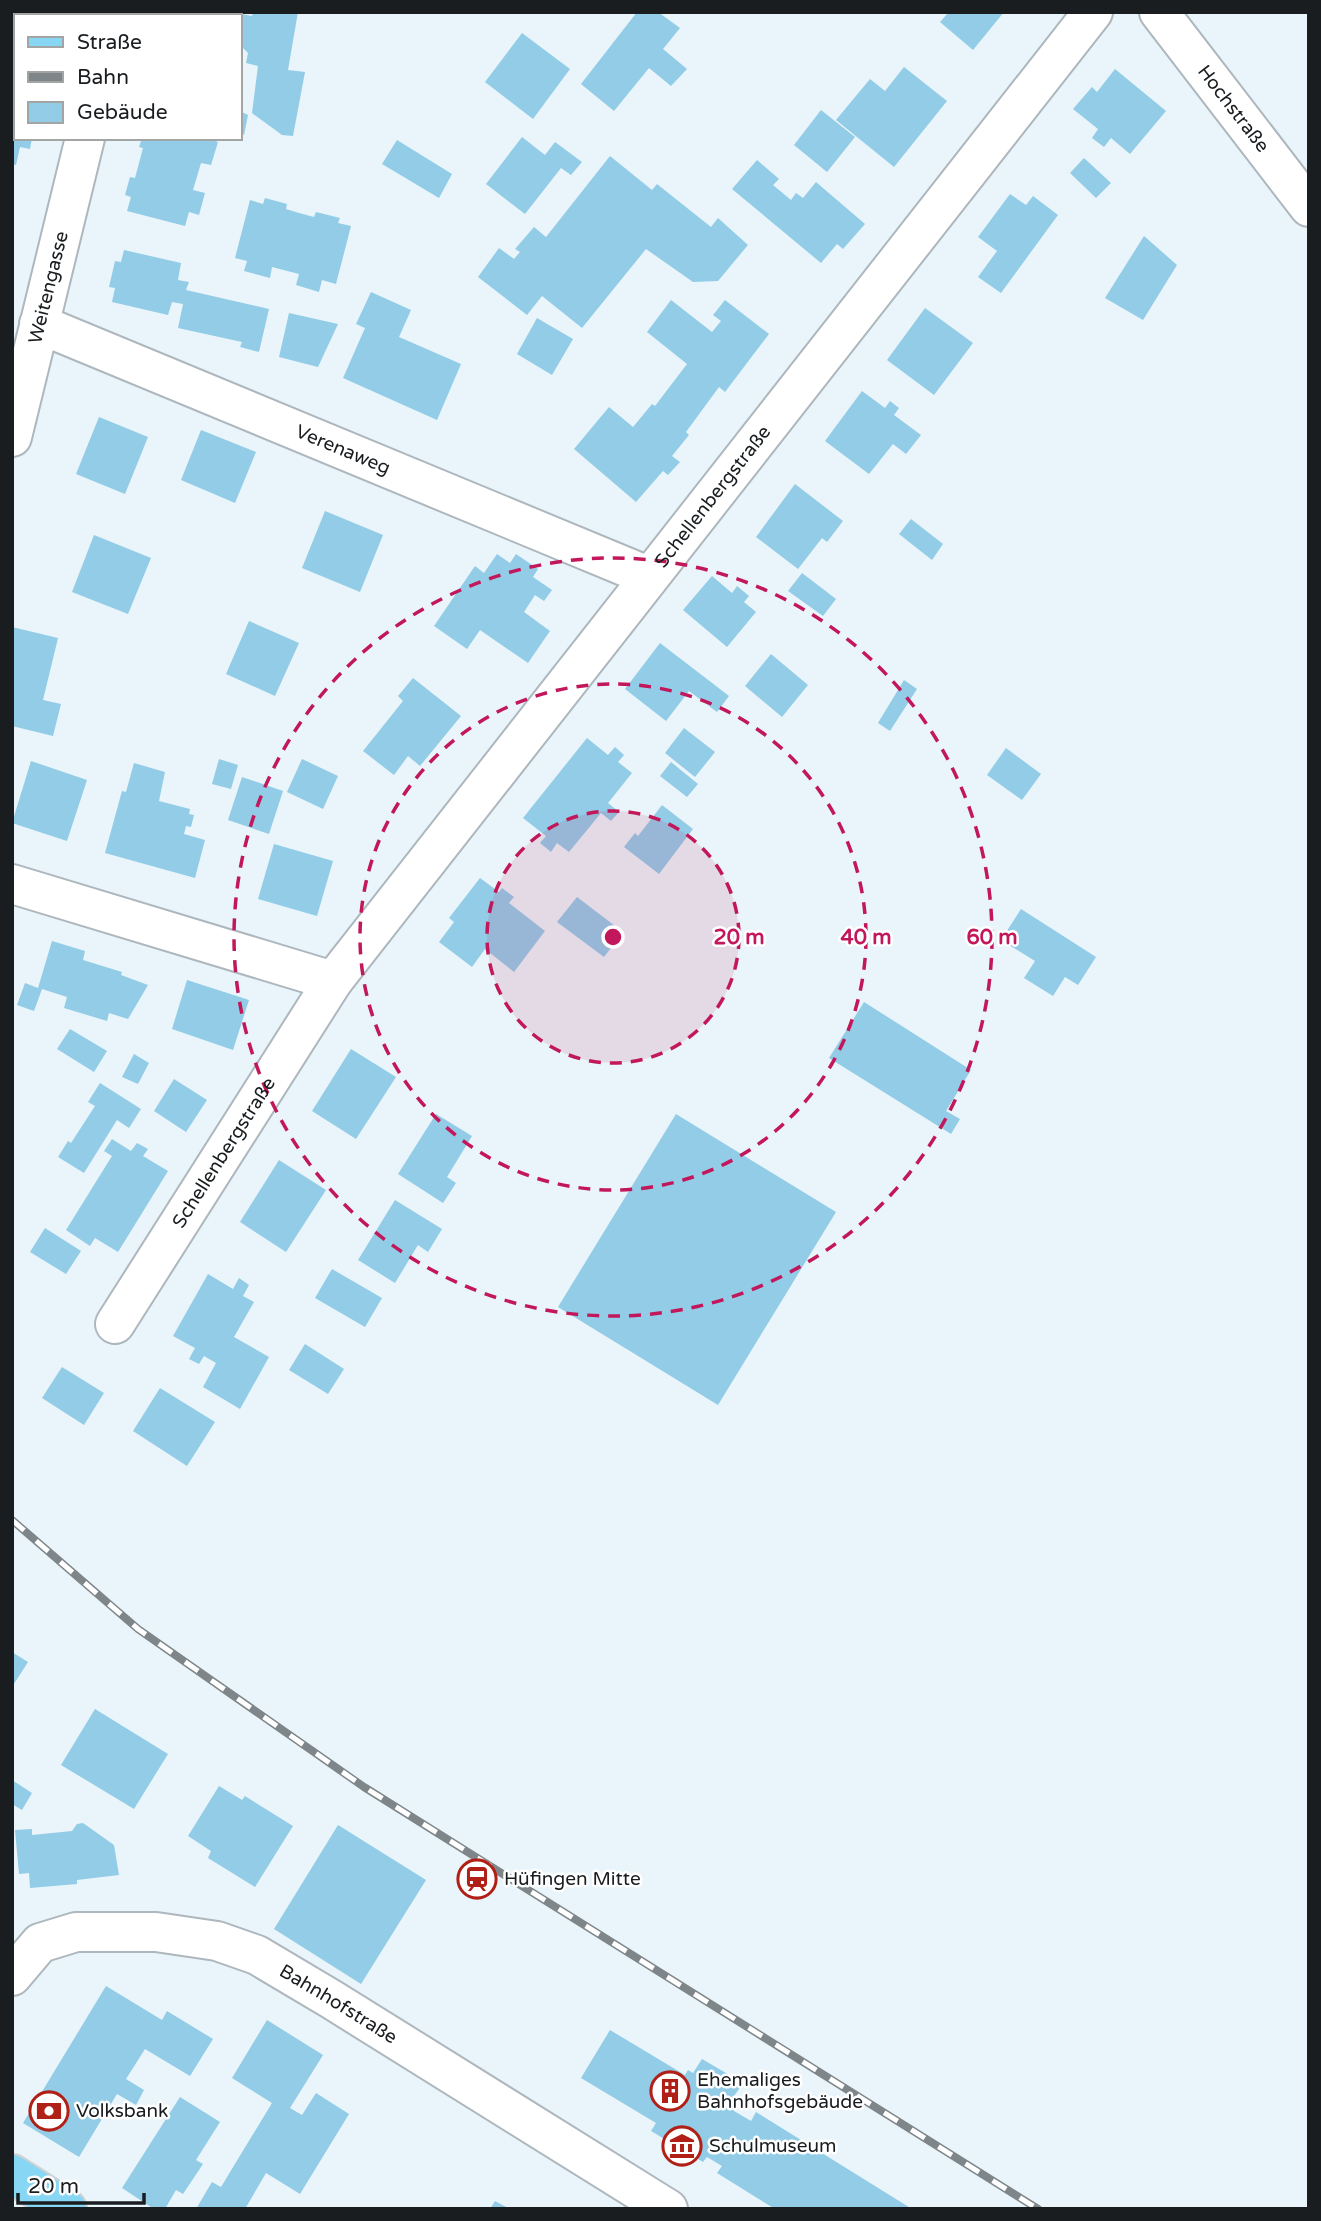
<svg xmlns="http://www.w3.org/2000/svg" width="1321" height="2221" font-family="'Varela Round',sans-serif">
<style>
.building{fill:#92cce7}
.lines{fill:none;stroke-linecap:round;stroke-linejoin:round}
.minor-casing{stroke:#adb7bd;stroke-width:42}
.major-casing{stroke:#d1d2d2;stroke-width:42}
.minor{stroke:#fff;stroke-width:38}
.major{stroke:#86d6f4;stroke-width:38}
.rail-casing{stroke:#7f868a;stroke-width:8}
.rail{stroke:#fff;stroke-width:5;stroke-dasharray:16;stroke-linecap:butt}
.ring{fill:none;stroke:#c2185b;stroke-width:3.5;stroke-dasharray:12 9}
.labels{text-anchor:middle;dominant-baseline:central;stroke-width:5;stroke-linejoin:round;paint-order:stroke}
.street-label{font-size:19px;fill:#191d1f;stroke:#fff}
.poi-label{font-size:19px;fill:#191d1f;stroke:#fff;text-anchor:start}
.centre{fill:#c2185b;stroke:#fff;stroke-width:3.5}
.ring-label{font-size:21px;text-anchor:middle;font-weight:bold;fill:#c2185b;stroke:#fff;stroke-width:5;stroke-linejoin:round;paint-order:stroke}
</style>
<rect width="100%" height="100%" fill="#e9f5fa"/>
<!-- building -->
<g class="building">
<path d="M12,12H48V16H16V57L12,56Z"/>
<path d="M166,12H231L252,16L253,12H298L288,70L305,72L293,136L282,135L252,113L258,66L246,63L248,53L240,45V16H165Z"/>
<path d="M637,12H658L680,28L663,49L687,69L671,86L649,68L614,111L581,84Z"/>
<path d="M949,12H1004L973,50L940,22Z"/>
<path d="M522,33L570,69L533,119L485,82Z"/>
<path d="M904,67L947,101L894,167L836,120L870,79L885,91Z"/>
<path d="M1115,69L1166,111L1130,154L1111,138L1104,147L1092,138L1098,129L1073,109L1092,87L1097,92Z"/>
<path d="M12,108L16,109V138H32L30,149L20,147L16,165L12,164Z"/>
<path d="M821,110L855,137L827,172L794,145Z"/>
<path d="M240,111L248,115L244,135L240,133Z"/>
<path d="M522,137L545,155L555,142L582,162L571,175L561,168L525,214L486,184Z"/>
<path d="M142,138H207L218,142L211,165L201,163L193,190L205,193L199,215L189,212L185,226L127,211L131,197L125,195L130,177L135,178L143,148L139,147Z"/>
<path d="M397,140L452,174L439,198L382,164Z"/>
<path d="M610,156L652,190L657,184L711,227L718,218L748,245L718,281L693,282L646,249L582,328L542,296L527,315L478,277L499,248L514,259L520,252L515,249L534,227L546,237Z"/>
<path d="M1084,158L1111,183L1096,198L1070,173Z"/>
<path d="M757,160L779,179L773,185L791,200L796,193L803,198L816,182L865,224L843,249L837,244L821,263L732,189Z"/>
<path d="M1010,194L1026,205L1033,196L1058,215L1001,293L978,277L997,251L978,237Z"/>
<path d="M265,198L287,204L286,209L299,213L314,217L316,212L340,218L338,223L351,226L336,284L322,280L319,292L296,285L299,274L272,267L270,278L244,271L247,261L235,258L250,200L263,204Z"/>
<path d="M1144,236L1177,265L1143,320L1105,298Z"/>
<path d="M124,250L181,263L178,280L189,282L186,290L269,309L259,352L240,347L242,342L178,328L183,304L172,302L168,315L112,302L115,288L109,287L115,261L121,262Z"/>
<path d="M371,292L411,310L399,337L461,364L437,420L343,378L365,328L356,324Z"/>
<path d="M671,300L712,332L721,321L713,315L725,300L769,334L725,392L719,387L686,432L689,435L672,456L680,462L668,475L663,471L636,502L574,449L609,407L633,427L652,404L655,406L687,364L647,332Z"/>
<path d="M925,308L973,343L934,395L887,360Z"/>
<path d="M289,313L338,324L318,367L279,357Z"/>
<path d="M537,318L573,339L552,375L517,354Z"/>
<path d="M862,391L885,408L890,401L899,408L894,415L921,435L906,454L893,444L869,474L825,441Z"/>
<path d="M99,417L148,437L125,494L76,474Z"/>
<path d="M201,430L256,452L235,503L181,480Z"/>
<path d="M795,484L843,521L827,542L822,538L798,569L756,537Z"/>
<path d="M325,511L383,535L360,592L302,568Z"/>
<path d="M911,519L943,544L932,560L899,534Z"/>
<path d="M94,535L151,558L128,614L72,592Z"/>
<path d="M497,554L510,563L516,554L538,569L533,577L552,590L544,601L535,595L524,612L550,631L528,663L480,630L467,649L434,626L475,566L484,573Z"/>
<path d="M802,573L836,599L823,616L788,591Z"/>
<path d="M712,576L732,593L737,586L749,596L744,602L756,612L727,647L683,610Z"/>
<path d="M249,621L299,643L275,696L226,674Z"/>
<path d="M12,627L58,638L43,700L61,704L53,736L12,726Z"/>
<path d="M660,643L729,696L717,712L689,691L666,721L625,689Z"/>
<path d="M771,654L808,685L782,717L745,686Z"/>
<path d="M413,678L461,716L420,766L408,756L394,775L363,751L403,701L398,696Z"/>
<path d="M904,680L917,689L890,731L878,723Z"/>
<path d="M684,728L715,752L695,777L665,753Z"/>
<path d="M587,738L608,755L615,747L624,755L618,762L632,773L608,803L619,812L611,821L601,813L569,852L557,843L551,852L540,843L546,836L523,818Z"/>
<path d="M1006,748L1041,774L1022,800L987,775Z"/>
<path d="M219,759L238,765L231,789L212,784Z"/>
<path d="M302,759L338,776L323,809L287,792Z"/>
<path d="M31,761L87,780L67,841L12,823Z"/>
<path d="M671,762L698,784L687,797L660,776Z"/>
<path d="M134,763L165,772L159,801L190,809L189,814L194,815L191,827L186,826L184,834L205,840L195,878L105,853L122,791L126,792Z"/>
<path d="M242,777L283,791L269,834L228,820Z"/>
<path d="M662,805L693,829L659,874L624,847L635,833L638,836Z"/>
<path d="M274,844L333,861L317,916L258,899Z"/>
<path d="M480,878L499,892L502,888L514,897L509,903L545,931L514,972L485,949L472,967L439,942L454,922L449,918Z"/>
<path d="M577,897L623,932L604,957L557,922Z"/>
<path d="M1021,909L1096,957L1078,985L1065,977L1053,996L1024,978L1035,961L1001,940Z"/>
<path d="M52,941L85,951L83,960L122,972L121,975L148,985L128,1019L109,1013L107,1021L64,1008L67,997L42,989L34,1011L17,1005L25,983L38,988Z"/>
<path d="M187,980L249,1000L233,1050L172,1029Z"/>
<path d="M864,1002L971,1070L946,1111L960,1119L951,1134L829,1058Z"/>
<path d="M70,1029L107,1051L94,1072L57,1049Z"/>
<path d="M351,1049L396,1077L356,1139L312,1111Z"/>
<path d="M134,1054L149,1063L138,1084L122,1077Z"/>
<path d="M174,1079L207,1100L186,1132L154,1111Z"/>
<path d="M100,1083L141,1109L129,1128L117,1120L84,1173L58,1157L68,1141L71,1143L95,1106L88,1102Z"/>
<path d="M436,1114L472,1136L447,1177L456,1183L443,1203L398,1174Z"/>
<path d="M676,1114L836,1212L718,1405L558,1307Z"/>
<path d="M112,1139L131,1151L137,1143L148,1149L143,1156L168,1171L118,1252L95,1238L90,1246L66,1230L112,1156L104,1151Z"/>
<path d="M279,1160L326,1190L286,1252L240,1222Z"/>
<path d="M395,1200L442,1229L428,1252L418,1245L395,1283L358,1260Z"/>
<path d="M45,1228L81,1251L66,1274L30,1252Z"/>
<path d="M332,1269L382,1298L365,1327L315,1298Z"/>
<path d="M208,1274L233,1289L239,1278L249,1285L243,1296L254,1302L234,1337L269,1357L240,1409L203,1387L216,1363L204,1356L199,1364L189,1359L195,1348L173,1336Z"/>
<path d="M305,1344L344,1369L328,1394L289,1370Z"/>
<path d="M62,1367L104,1393L84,1425L42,1398Z"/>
<path d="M160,1388L215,1422L187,1466L133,1431Z"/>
<path d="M12,1652L28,1662L12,1687Z"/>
<path d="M95,1709L168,1754L134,1809L61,1765Z"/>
<path d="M12,1780L32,1793L22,1810L12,1804Z"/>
<path d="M219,1786L242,1800L245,1796L293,1826L255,1887L208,1858L211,1851L188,1836Z"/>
<path d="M83,1823L114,1845L119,1875L77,1880V1884L30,1888L29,1873L19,1874L15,1830L32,1829V1835L72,1831L77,1824Z"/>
<path d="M338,1825L426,1880L361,1984L274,1929Z"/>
<path d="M106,1986L162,2020L167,2011L213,2039L190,2076L145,2049L126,2079L144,2090L136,2105L117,2094L79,2157L23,2123Z"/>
<path d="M267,2020L323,2055L290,2108L302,2115L316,2093L349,2114L300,2194L266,2173L245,2209H196L212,2182L221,2187L272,2103L232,2078Z"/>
<path d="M610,2030L685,2075L688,2070L693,2073L702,2059L743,2083L732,2099L738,2103L734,2111L751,2121L756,2112L912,2209H775L717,2173L722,2166L707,2157L703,2162L651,2131L656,2123L581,2078Z"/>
<path d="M180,2097L220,2122L196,2160L203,2164L183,2194L176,2190L165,2209H154L122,2188Z"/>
<path d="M495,2201L510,2209H490Z"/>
</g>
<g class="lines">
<!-- minor casing -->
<g class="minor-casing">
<g id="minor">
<path id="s1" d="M1159,12L1309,207"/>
<path d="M113,16V12"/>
<path id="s2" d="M39,324L648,576"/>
<path id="s3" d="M12,437L85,138"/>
<path d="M12,884L333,981"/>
<path id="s4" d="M115,1324L333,981L1093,12"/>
<path id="s5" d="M12,1976L40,1943L76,1932H156L217,1941L257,1955L331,1999L668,2209"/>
</g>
</g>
<!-- major casing -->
<g class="major-casing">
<path id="major" d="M12,2174L67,2209"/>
</g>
<!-- minor -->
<use href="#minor" class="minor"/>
<!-- major -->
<use href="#major" class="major"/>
<!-- rail casing -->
<g class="rail-casing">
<path id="rail" d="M12,1520L138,1629L364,1787L1038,2209"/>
</g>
<!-- rail -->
<use href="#rail" class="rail"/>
</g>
<!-- distance rings -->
<circle cx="613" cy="937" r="126" fill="#c2185b" fill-opacity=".12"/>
<g class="ring">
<circle cx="613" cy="937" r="126"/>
<circle cx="613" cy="937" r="253"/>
<circle cx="613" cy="937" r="379"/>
</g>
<!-- icons -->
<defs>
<g id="station-ring" transform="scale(2.0125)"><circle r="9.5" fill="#fff" stroke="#b02016" stroke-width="1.5"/><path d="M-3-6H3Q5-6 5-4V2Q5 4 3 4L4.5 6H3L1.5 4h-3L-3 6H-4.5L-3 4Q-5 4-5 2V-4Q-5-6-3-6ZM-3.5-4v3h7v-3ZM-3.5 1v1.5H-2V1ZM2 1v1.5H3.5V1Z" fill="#b02016"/></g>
<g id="building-ring" transform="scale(2.0125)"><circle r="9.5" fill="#fff" stroke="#b02016" stroke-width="1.5"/><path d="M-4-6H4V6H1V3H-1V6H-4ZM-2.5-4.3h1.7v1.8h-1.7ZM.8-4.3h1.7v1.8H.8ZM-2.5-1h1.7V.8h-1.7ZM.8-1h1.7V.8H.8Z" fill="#b02016"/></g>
<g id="bank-ring" transform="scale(2.0125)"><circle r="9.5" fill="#fff" stroke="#b02016" stroke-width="1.5"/><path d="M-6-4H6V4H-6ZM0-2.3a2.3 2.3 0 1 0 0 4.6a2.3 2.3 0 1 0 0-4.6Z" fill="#b02016"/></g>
<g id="museum-ring" transform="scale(2.0125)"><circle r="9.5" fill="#fff" stroke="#b02016" stroke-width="1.5"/><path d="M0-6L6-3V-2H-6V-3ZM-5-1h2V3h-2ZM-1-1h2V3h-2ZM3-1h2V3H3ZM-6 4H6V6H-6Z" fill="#b02016"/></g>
</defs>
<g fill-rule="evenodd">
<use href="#station-ring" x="477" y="1879"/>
<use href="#building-ring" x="670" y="2091"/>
<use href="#bank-ring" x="49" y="2111"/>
<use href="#museum-ring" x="682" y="2146"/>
</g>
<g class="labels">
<!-- street labels -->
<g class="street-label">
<text stroke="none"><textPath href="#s1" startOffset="122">Hochstraße</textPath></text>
<text stroke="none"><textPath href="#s3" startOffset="154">Weitengasse</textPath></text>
<text stroke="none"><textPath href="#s2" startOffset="329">Verenaweg</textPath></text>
<text stroke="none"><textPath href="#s4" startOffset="1022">Schellenbergstraße</textPath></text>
<text stroke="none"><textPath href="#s4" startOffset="203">Schellenbergstraße</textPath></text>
<text stroke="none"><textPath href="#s5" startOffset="360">Bahnhofstraße</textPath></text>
</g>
<!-- poi labels -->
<g class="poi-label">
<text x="504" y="1879">Hüfingen Mitte</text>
<text x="697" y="2080">Ehemaliges<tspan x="697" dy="22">Bahnhofsgebäude</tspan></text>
<text x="76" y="2111">Volksbank</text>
<text x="709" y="2146">Schulmuseum</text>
</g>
</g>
<circle cx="613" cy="937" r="10" class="centre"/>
<g class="ring-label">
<text x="739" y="944">20 m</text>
<text x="866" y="944">40 m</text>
<text x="992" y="944">60 m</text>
</g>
<!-- border -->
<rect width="1321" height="2221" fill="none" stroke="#191d1f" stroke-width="28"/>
<!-- legend -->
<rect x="14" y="14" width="228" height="126" fill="#ffffff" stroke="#a3a5a5" stroke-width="2"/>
<rect x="28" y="37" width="35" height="10" fill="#86d6f4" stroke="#a3a5a5" stroke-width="2"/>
<text x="77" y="49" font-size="21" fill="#191d1f">Straße</text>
<rect x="28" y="72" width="35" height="10" fill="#7f868a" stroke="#a3a5a5" stroke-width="2"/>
<text x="77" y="84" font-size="21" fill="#191d1f">Bahn</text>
<rect x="28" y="102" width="35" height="21" fill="#92cce7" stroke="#a3a5a5" stroke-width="2"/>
<text x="77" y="119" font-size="21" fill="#191d1f">Gebäude</text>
<!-- scale -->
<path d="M18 2193v10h126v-10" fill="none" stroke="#191d1f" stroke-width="3.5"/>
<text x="28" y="2193" font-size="21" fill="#191d1f" stroke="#ffffff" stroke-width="5" paint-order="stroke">20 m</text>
</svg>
